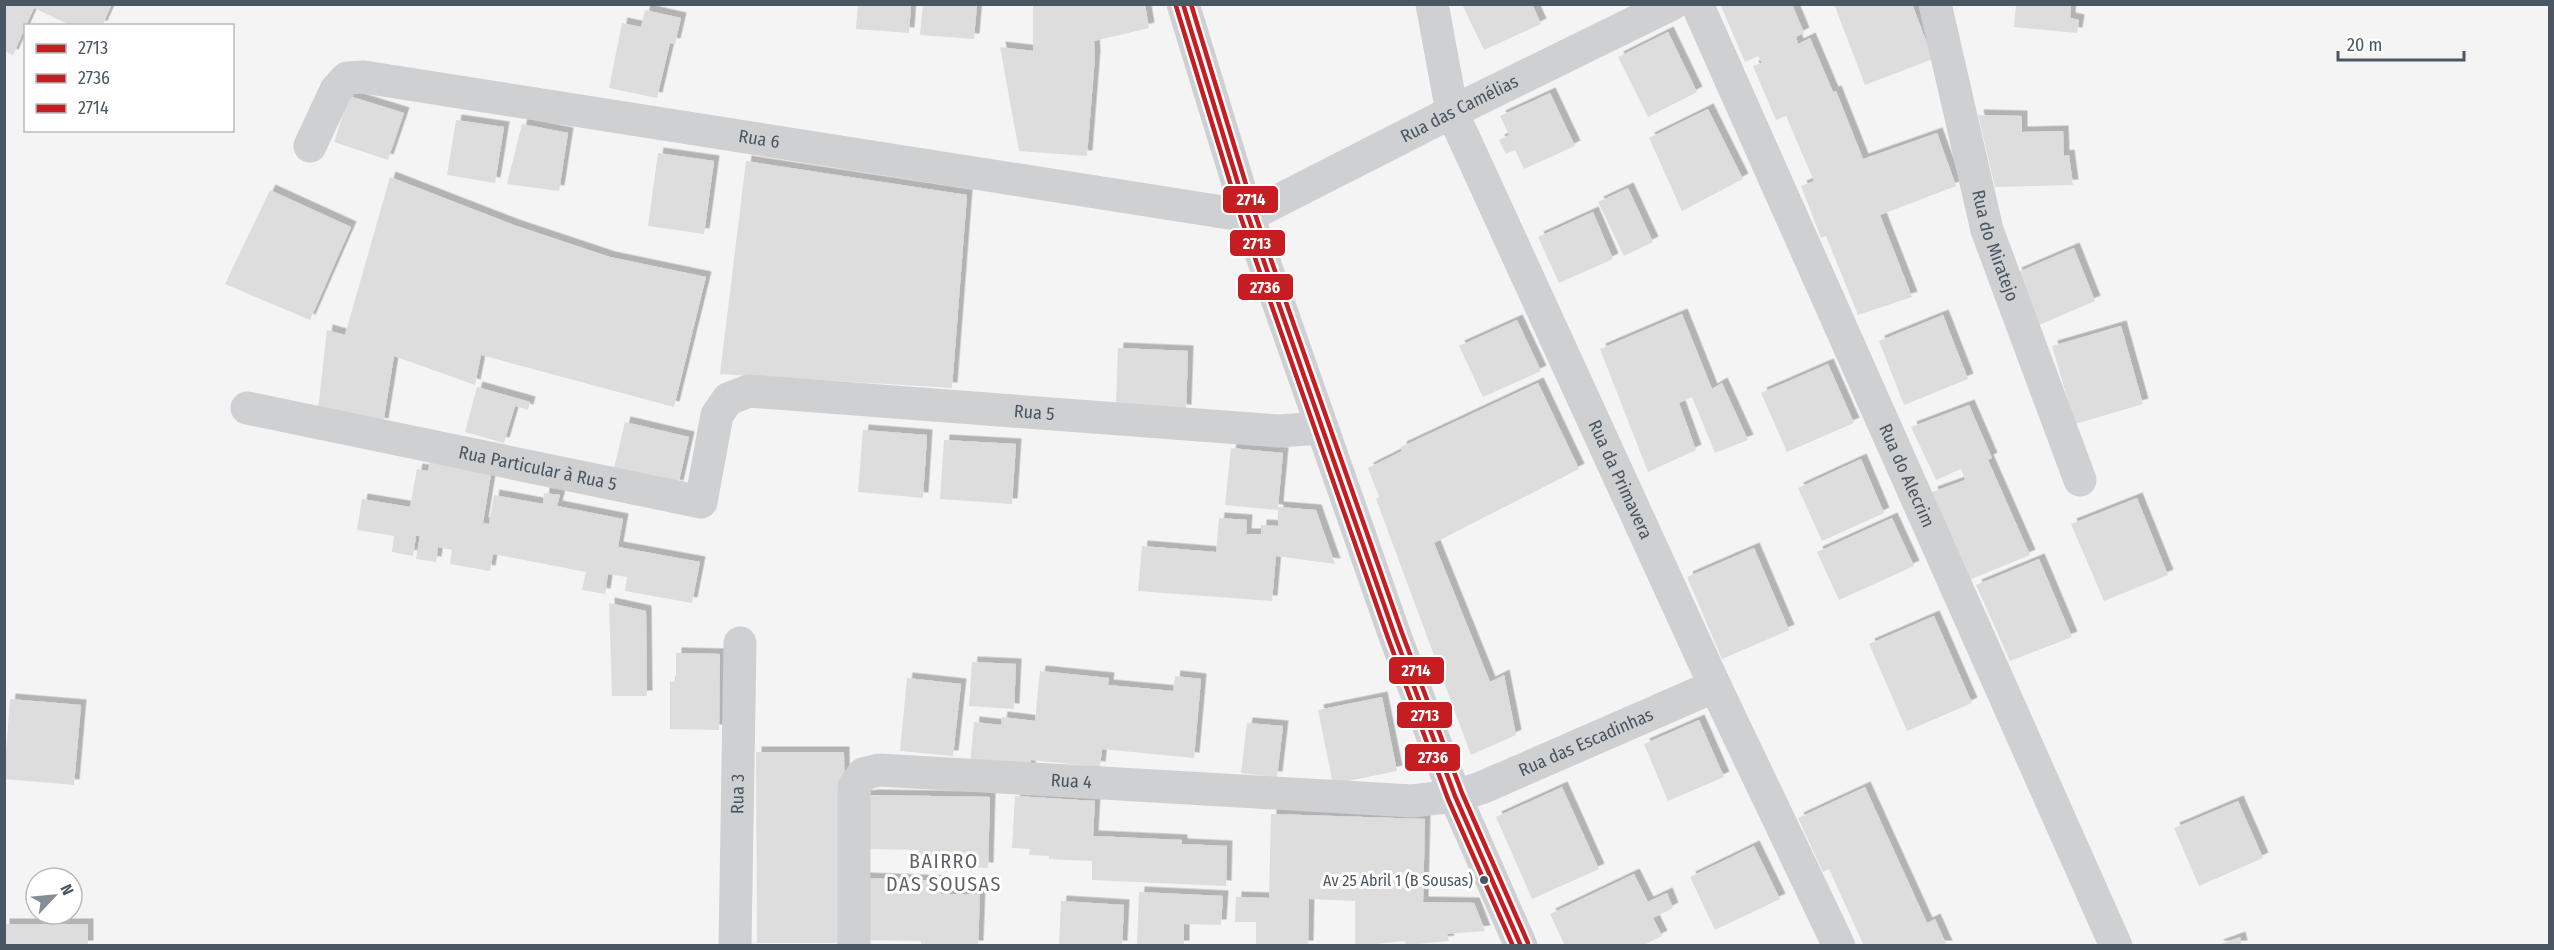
<svg xmlns="http://www.w3.org/2000/svg" width="2554" height="950" font-family="'Fira Sans Condensed',sans-serif">
<style>
.building{fill:#ddddde;filter:url(#shadow)}
.lines{fill:none;stroke-linecap:round;stroke-linejoin:round}
.street{stroke:#ced0d2;stroke-width:33}
.secondary{stroke:#ced0d4;stroke-width:33}
.bus-1-casing{stroke:#fff;stroke-width:9}
.bus-2-casing{stroke:#fff;stroke-width:9}
.bus-3-casing{stroke:#fff;stroke-width:9}
.bus-1{stroke:#c61d23;stroke-width:4.5}
.bus-2{stroke:#c61d23;stroke-width:4.5}
.bus-3{stroke:#c61d23;stroke-width:4.5}
.bus-dot{fill:#4a5661;stroke:#fff;stroke-width:2}
.labels{text-anchor:middle;dominant-baseline:central;stroke-width:6;stroke-linejoin:round;paint-order:stroke}
.bus-label{font-size:16px;fill:#4a5661;stroke:#fff;text-anchor:end}
.street-label{font-size:18px;fill:#4a5661;stroke:#fff}
.neighbourhood-label{font-size:20px;letter-spacing:1.5px;fill:#5f6368;stroke:#fff}
.line-badge{stroke:#fff;stroke-width:2}
.badge-label{font-size:16px;text-anchor:middle;font-weight:bold;fill:#fff}
</style>
<defs>
<filter id="shadow"><feDropShadow dx="5.5" dy="-5.5" stdDeviation="0" flood-color="#0004"/></filter>
</defs>
<rect width="100%" height="100%" fill="#f4f4f4"/>
<!-- building -->
<g class="building">
<path d="M4,4H112L102,26H72L34,8L13,55L4,51Z"/>
<path d="M858,4H911L909,33L856,29Z"/>
<path d="M923,4H977L974,39L920,35Z"/>
<path d="M1033,4H1145L1149,28L1094,41L1095,56L1087,156L1019,151L1000,47L1033,51Z"/>
<path d="M1462,4H1532L1541,24L1484,50Z"/>
<path d="M1720,4H1792L1804,33L1796,37L1798,44L1810,38L1833,92L1836,91L1863,159L1937,133L1956,186L1880,215L1912,297L1858,315L1826,236L1821,238L1801,186L1814,181L1786,116L1776,120L1753,66L1762,63L1758,56L1745,62Z"/>
<path d="M1834,4H1912L1933,59L1865,85Z"/>
<path d="M2016,4H2071L2070,18L2079,20L2077,33L2014,27Z"/>
<path d="M645,10L681,18L675,44L670,43L657,98L609,88L622,23L641,27Z"/>
<path d="M1668,32L1697,92L1648,117L1618,57Z"/>
<path d="M1550,93L1575,146L1524,169L1515,150L1506,154L1499,140L1509,135L1500,116Z"/>
<path d="M349,96L404,113L388,160L334,142Z"/>
<path d="M1708,109L1743,179L1682,211L1649,138Z"/>
<path d="M1978,115L2022,116V132L2063,131L2064,156L2069,155L2073,185L1995,187Z"/>
<path d="M456,120L504,127L495,183L447,175Z"/>
<path d="M522,124L568,133L559,191L507,184Z"/>
<path d="M658,153L714,161L704,234L648,226Z"/>
<path d="M746,161L967,195L952,388L720,374Z"/>
<path d="M390,177L514,225L610,257L706,277L674,407L481,355L475,385L394,356L383,424L318,410L327,330L345,335Z"/>
<path d="M1628,188L1653,242L1624,256L1598,202Z"/>
<path d="M270,190L351,227L310,320L225,284Z"/>
<path d="M1593,212L1613,259L1559,283L1538,237Z"/>
<path d="M2074,248L2095,301L2039,325L2016,273Z"/>
<path d="M1682,314L1712,389L1722,383L1748,440L1715,453L1692,397L1679,403L1696,450L1648,472L1600,349Z"/>
<path d="M1943,315L1968,379L1904,405L1879,341Z"/>
<path d="M1517,320L1541,371L1483,397L1459,346Z"/>
<path d="M2121,326L2143,404L2075,424L2052,346Z"/>
<path d="M1118,348L1188,351L1186,410L1116,406Z"/>
<path d="M1828,364L1854,423L1787,452L1761,393Z"/>
<path d="M1538,383L1579,469L1434,543L1490,682L1504,675L1516,735L1471,755L1376,499L1379,497L1368,468L1402,451L1401,447Z"/>
<path d="M477,387L530,402L528,410L515,406L504,443L465,432Z"/>
<path d="M1969,405L1992,458L1988,460L2030,555L1969,580L1932,492L1965,480L1961,469L1936,480L1911,427Z"/>
<path d="M625,422L689,437L678,486L613,472Z"/>
<path d="M863,430L927,435L923,498L858,492Z"/>
<path d="M944,440L1016,444L1012,504L940,499Z"/>
<path d="M1231,448L1283,453L1278,507L1316,510L1335,564L1276,556L1272,601L1138,591L1142,546L1216,552L1219,518L1247,520L1246,534H1261V525L1278,526V510L1225,505Z"/>
<path d="M432,452L493,462L483,523L489,524L494,495L543,504L544,493L560,495L557,506L623,519L618,547L700,562L692,603L625,591L627,577L608,574L605,594L582,590L586,572L493,554L490,571L450,564L452,550L438,547L436,562L416,559L420,536H416L413,556L392,552L394,536L357,530L362,499L410,507L417,469L428,471Z"/>
<path d="M1861,459L1884,513L1822,541L1798,488Z"/>
<path d="M2137,498L2168,575L2104,601L2071,524Z"/>
<path d="M1892,518L1914,566L1839,600L1817,552Z"/>
<path d="M1754,548L1789,630L1722,659L1687,577Z"/>
<path d="M2039,559L2072,637L2010,661L1976,585Z"/>
<path d="M609,603L646,611L647,696H612Z"/>
<path d="M1934,616L1972,703L1907,731L1869,644Z"/>
<path d="M676,653L720,654L719,730L670,729V682L676,681Z"/>
<path d="M972,662L1016,664L1014,709L969,706Z"/>
<path d="M1040,671L1109,678L1108,685L1173,691L1175,676L1201,679L1194,758L1102,749L1100,767L1031,760L1030,770L970,764L974,722L1001,725L1002,717L1035,721Z"/>
<path d="M907,678L961,684L953,756L900,751Z"/>
<path d="M1382,697L1397,771L1333,784L1318,710Z"/>
<path d="M10,699L81,705L74,785L4,779Z"/>
<path d="M1699,720L1724,777L1668,801L1644,744Z"/>
<path d="M1247,723L1283,726L1277,777L1241,773Z"/>
<path d="M756,752H844L846,943H757Z"/>
<path d="M1562,787L1599,869L1532,899L1496,817Z"/>
<path d="M1865,787L1927,923L1935,919L1947,946H1864L1829,869L1823,872L1798,818Z"/>
<path d="M873,795L990,797L988,868L917,865L919,850L863,849L865,796Z"/>
<path d="M1015,796L1095,801L1093,836L1182,840V844L1227,846L1226,886L1092,880V861L1049,859V856L1029,855L1030,849L1012,848Z"/>
<path d="M2238,801L2263,858L2199,886L2174,828Z"/>
<path d="M1271,814L1425,819L1423,902L1474,903L1485,931L1447,934L1449,941L1406,945L1405,941L1355,946V901L1309,899L1308,946H1256V922H1235L1236,897L1269,898Z"/>
<path d="M1754,846L1780,899L1715,930L1690,877Z"/>
<path d="M1634,874L1648,902L1667,893L1673,908L1653,918L1662,936L1642,946H1565L1550,914Z"/>
<path d="M864,878L942,881L941,894H980L978,946H921V941L862,940Z"/>
<path d="M1139,892L1223,896L1221,925L1184,924V946H1137Z"/>
<path d="M1061,901L1124,905L1122,946H1059Z"/>
<rect x="4" y="924" width="84" height="22"/>
<path d="M2240,937L2242,946H2218V945Z"/>
</g>
<g class="lines">
<!-- street -->
<g class="street">
<path id="s1" d="M1432,4L1452,112L1715,686L1839,946"/>
<path id="s2" d="M1697,4L2116,946"/>
<path id="s3" d="M1935,4L1987,230L2080,480"/>
<path id="s4" d="M310,146L336,90L347,78L364,77L1248,216L1452,112L1672,4"/>
<path id="s5" d="M247,408L701,502L717,415L728,399L749,391L1278,431L1322,428"/>
<path id="s6" d="M735,946L740,643"/>
<path id="s7" d="M854,946V787L863,774L879,770L1412,801L1455,796L1481,788L1715,686"/>
</g>
<!-- secondary -->
<path class="secondary" d="M1183,4L1248,216L1395,636L1455,796L1521,946"/>
<!-- bus-1 casing -->
<g class="bus-1-casing">
<path id="bus-1" d="M1183,4L1248,216L1395,636L1455,796L1521,946"/>
</g>
<!-- bus-2 casing -->
<g class="bus-2-casing">
<path id="bus-2" d="M1176,6L1241,218L1388,638L1448,799L1513,946"/>
</g>
<!-- bus-3 casing -->
<g class="bus-3-casing">
<path id="bus-3" d="M1191,4L1255,214L1402,633L1462,793L1528,943"/>
</g>
<!-- bus-1 -->
<use href="#bus-1" class="bus-1"/>
<!-- bus-2 -->
<use href="#bus-2" class="bus-2"/>
<!-- bus-3 -->
<use href="#bus-3" class="bus-3"/>
</g>
<!-- markers -->
<circle class="bus-dot" cx="1484" cy="880" r="5"/>
<g class="labels">
<!-- bus labels -->
<g class="bus-label">
<text x="1473" y="880">Av 25 Abril 1 (B Sousas)</text>
</g>
<!-- street labels -->
<g class="street-label">
<text stroke="none"><textPath href="#s4" startOffset="1227">Rua das Camélias</textPath></text>
<text stroke="none"><textPath href="#s4" startOffset="495">Rua 6</textPath></text>
<text stroke="none"><textPath href="#s3" startOffset="249">Rua do Miratejo</textPath></text>
<text stroke="none"><textPath href="#s5" startOffset="880">Rua 5</textPath></text>
<text stroke="none"><textPath href="#s5" startOffset="297">Rua Particular à Rua 5</textPath></text>
<text stroke="none"><textPath href="#s2" startOffset="516">Rua do Alecrim</textPath></text>
<text stroke="none"><textPath href="#s1" startOffset="514">Rua da Primavera</textPath></text>
<text stroke="none"><textPath href="#s7" startOffset="910">Rua das Escadinhas</textPath></text>
<text stroke="none"><textPath href="#s7" startOffset="384">Rua 4</textPath></text>
<text stroke="none"><textPath href="#s6" startOffset="152">Rua 3</textPath></text>
</g>
<!-- neighbourhood labels -->
<g class="neighbourhood-label">
<text x="944" y="861">BAIRRO<tspan x="944" dy="23">DAS SOUSAS</tspan></text>
</g>
</g>
<g class="line-badge">
<rect x="1222" y="185" width="57" height="29" rx="6" fill="#c61d23"/>
<rect x="1229" y="229" width="57" height="28" rx="6" fill="#c61d23"/>
<rect x="1237" y="273" width="57" height="28" rx="6" fill="#c61d23"/>
<rect x="1388" y="656" width="57" height="29" rx="6" fill="#c61d23"/>
<rect x="1396" y="701" width="57" height="28" rx="6" fill="#c61d23"/>
<rect x="1404" y="743" width="57" height="29" rx="6" fill="#c61d23"/>
</g>
<g class="badge-label">
<text x="1251" y="205">2714</text>
<text x="1257" y="249">2713</text>
<text x="1265" y="293">2736</text>
<text x="1416" y="676">2714</text>
<text x="1425" y="721">2713</text>
<text x="1433" y="763">2736</text>
</g>
<!-- border -->
<rect width="2554" height="950" fill="none" stroke="#4a5661" stroke-width="12"/>
<!-- legend -->
<rect x="24" y="24" width="210" height="108" fill="#ffffff" stroke="#b7bbc0" stroke-width="1.5"/>
<rect x="36" y="44" width="30" height="9" fill="#c61d23" stroke="#b7bbc0" stroke-width="1.5"/>
<text x="78" y="54" font-size="18" fill="#4a5661">2713</text>
<rect x="36" y="74" width="30" height="9" fill="#c61d23" stroke="#b7bbc0" stroke-width="1.5"/>
<text x="78" y="84" font-size="18" fill="#4a5661">2736</text>
<rect x="36" y="104" width="30" height="9" fill="#c61d23" stroke="#b7bbc0" stroke-width="1.5"/>
<text x="78" y="114" font-size="18" fill="#4a5661">2714</text>
<!-- north arrow -->
<g transform="translate(54 896) rotate(64)"><circle r="28" fill="#ffffff" stroke="#b7bbc0" stroke-width="1.5"/>
<path d="M0-4.5L10 22L0 15L-10 22Z" fill="#868d94"/>
<text y="-9" font-size="16" font-weight="bold" text-anchor="middle" fill="#4a5661">N</text>
</g>
<!-- scale -->
<path d="M2338 51v9h126v-9" fill="none" stroke="#4a5661" stroke-width="3"/>
<text x="2347" y="51" font-size="18" fill="#4a5661" stroke="#ffffff" stroke-width="4.5" paint-order="stroke">20 m</text>
</svg>
